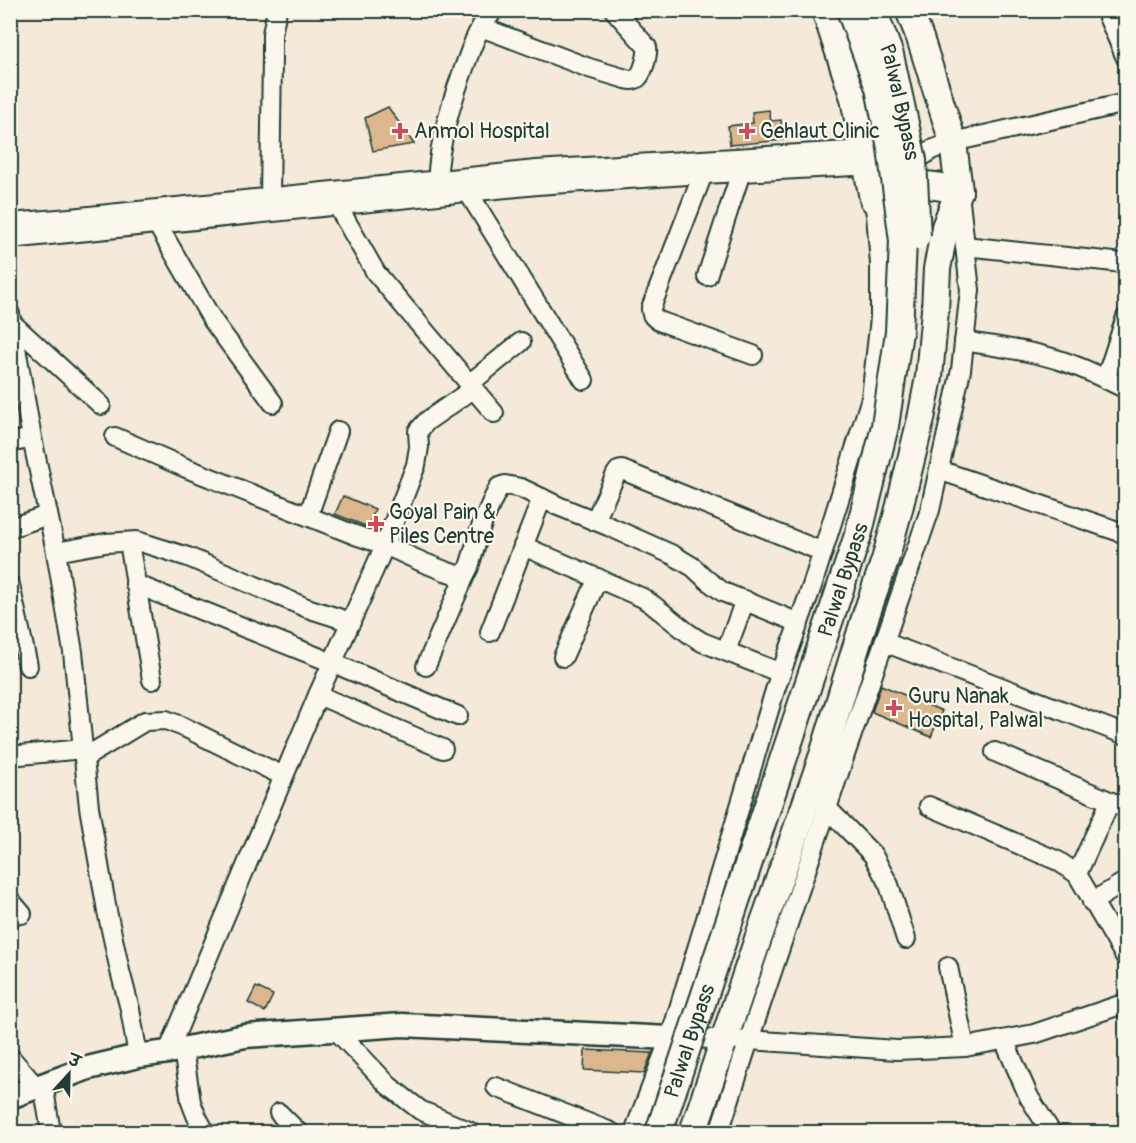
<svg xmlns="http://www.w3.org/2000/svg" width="1136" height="1143" font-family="Pangolin,'Playpen Sans Deva',sans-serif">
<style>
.building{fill:#dcb78d;stroke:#1f3d34;stroke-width:1.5}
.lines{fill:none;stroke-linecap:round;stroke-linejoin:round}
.minor-casing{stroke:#1f3d34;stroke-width:22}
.major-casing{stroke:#1f3d34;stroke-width:27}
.highway-casing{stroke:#1f3d34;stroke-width:30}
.minor{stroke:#fbf7ec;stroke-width:18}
.major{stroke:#fbf7ec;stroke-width:22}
.highway{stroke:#fbf7ec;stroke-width:26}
.highway-bridge-casing{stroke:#1f3d34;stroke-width:30;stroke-linecap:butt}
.highway-bridge{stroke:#fbf7ec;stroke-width:26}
.poi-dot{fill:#d1495b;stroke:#fbf7ec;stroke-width:2}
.labels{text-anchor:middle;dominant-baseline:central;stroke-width:4.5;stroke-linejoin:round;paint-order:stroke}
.street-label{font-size:21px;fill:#1f3d34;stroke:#fbf7ec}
.poi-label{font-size:21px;fill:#1f3d34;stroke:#fbf7ec;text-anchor:start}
</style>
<rect width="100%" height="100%" fill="#f5ead9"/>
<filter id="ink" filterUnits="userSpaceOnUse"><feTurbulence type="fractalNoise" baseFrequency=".0167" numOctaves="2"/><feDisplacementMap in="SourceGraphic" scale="12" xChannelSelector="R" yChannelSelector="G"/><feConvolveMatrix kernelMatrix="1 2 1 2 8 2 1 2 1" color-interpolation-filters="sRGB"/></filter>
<g filter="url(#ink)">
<!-- building -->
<g class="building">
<path d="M388,107L414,144L373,151L365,118Z"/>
<path d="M769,110L771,121L781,120L783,140L730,145L728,126L753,123L752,112Z"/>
<path d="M343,496L375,509L368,527L335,514Z"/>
<path d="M881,685L942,711L931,737L872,712Z"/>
<path d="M256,987L273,995L265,1012L248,1003Z"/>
<path d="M585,1050L652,1053L644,1073L584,1070Z"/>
</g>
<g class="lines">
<!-- minor casing -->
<g class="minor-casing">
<g id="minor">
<path d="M1105,10L1126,58"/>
<path d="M481,27L589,68L626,79C630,80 632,81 636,79C643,76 648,54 647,47L614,10"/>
<path d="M703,174L651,308C651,315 653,317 659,321L753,355"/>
<path d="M438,190C435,152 451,103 464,68C469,55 473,41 480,29C484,22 489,16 494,10"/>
<path d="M468,192L584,380"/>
<path d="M337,205L376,273L494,413"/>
<path d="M272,206L270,197L272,57V34L277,10"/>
<path d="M152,214L157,224L213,321L273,403"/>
<path d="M10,223L70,218L536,170L864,150L902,146"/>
<path d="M10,239L537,185L703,174L893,164L919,159L931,150L953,142L1126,103"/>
<path d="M965,246L1114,262L1126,264"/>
<path d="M707,276L741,172"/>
<path d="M10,314L32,438L56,552"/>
<path d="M12,323L101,405"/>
<path d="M964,341C998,347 1033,351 1065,362C1086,369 1106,379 1126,389"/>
<path d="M1106,378L1126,317"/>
<path d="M469,384L521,342"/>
<path d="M115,437L186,468L355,535L385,545L416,465L419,447L418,431L427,421L473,389"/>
<path d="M10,443L32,438"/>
<path d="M939,470L1126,534"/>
<path d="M308,516L338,431"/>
<path d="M595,521L616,474L618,471L622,470L823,552"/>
<path d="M10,528L48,515"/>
<path d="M129,542L152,680"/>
<path d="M523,546L643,598L653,605L688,633L702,642L781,673"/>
<path d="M135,584L333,663L458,716"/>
<path d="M10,585L28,666"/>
<path d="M490,632L542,498"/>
<path d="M884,642L1126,735"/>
<path d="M726,651L745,600"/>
<path d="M563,657L598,578"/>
<path d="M426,666L466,573"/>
<path d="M318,695L443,749"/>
<path d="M995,752L1126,808"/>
<path d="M10,756L83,749"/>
<path d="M84,758L145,721L166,720L184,727L283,776"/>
<path d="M929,806L1058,861L1077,874L1126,958"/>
<path d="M827,808L873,855L889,885L906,939"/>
<path d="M1077,874L1110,802"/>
<path d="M10,900L22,914"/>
<path d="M1092,902L1126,881"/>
<path d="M948,967L965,1047"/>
<path d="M336,1030L389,1086L420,1110L471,1132"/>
<path d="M681,1038L749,1040L897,1050L965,1047L1034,1034L1126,1003"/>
<path d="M1004,1040L1029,1097L1051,1132"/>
<path d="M183,1049L191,1102L196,1115L205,1132"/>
<path d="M168,1052L318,695L385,545L422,562L445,571L457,575L466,573L469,567L482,524L493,499L499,487L505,485L521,488L558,506L608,526L673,555L693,567L707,580L723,592L799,623"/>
<path d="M138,1056L130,1009L120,971L107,911L89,807L73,652L56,552L105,543L137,541L188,557L307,608L351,622"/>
<path d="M10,1057L36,1087"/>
<path d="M43,1084L51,1132"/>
<path d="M496,1087L611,1132"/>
<path d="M279,1113L298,1132"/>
<path d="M634,1132L670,1038L776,687L812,586L871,398L880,318V264L876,214L873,199"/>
<path d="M719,1132L749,1040L847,749L930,510L961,370L970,290L959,193"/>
</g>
</g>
<!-- major casing -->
<g class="major-casing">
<path id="major" d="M10,1097L88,1068L138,1056L168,1052L245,1036L402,1025L670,1038"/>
</g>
<!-- highway casing -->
<g class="highway-casing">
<g id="highway">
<path d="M825,10L854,98L873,199L890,218L894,235V245"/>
<path d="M895,188C916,182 938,185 959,191"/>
<path d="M693,1132L758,939L823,755L866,615L885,560L899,509L921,419L929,377L935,310L937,269L945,227L959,191L953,142L920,38L909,10"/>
</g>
</g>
<!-- minor -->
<use href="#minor" class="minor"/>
<!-- major -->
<use href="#major" class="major"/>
<!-- highway -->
<use href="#highway" class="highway"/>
<!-- highway-bridge casing -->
<g class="highway-bridge-casing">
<g id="highway-bridge">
<path id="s1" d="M873,10L890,55L913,160L917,236"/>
<path id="s2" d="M659,1132L859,532L885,426L899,332L903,241L891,148L879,88L850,10"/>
</g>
</g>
<!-- highway-bridge -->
<use href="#highway-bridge" class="highway-bridge"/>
</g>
</g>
<!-- markers -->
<g class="poi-dot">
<path d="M397 122h6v6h6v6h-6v6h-6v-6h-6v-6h6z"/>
<path d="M744 122h6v6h6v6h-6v6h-6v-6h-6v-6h6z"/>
<path d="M373 515h6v6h6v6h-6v6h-6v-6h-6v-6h6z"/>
<path d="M891 699h6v6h6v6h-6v6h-6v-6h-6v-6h6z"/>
</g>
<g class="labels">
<!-- street labels -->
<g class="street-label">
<text stroke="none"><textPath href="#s1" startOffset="96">Palwal Bypass</textPath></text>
<text stroke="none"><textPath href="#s2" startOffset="582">Palwal Bypass</textPath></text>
<text stroke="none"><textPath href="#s2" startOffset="96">Palwal Bypass</textPath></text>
</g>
<!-- poi labels -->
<g class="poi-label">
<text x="414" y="131">Anmol Hospital</text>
<text x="760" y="131">Gehlaut Clinic</text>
<text x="389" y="512">Goyal Pain &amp;<tspan x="389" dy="24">Piles Centre</tspan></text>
<text x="908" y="696">Guru Nanak<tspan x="908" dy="24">Hospital, Palwal</tspan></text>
</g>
</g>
<!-- margin -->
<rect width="1136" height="1143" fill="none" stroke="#fbf7ec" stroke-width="36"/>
<rect x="18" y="18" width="1100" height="1107" fill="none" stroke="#1f3d34" stroke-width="2" filter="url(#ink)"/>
<!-- north arrow -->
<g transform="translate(69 1074) rotate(22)" stroke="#fbf7ec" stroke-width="4.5" paint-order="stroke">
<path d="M0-4.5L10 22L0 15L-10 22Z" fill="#1f3d34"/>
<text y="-9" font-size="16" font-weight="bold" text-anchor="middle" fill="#1f3d34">उ</text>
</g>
</svg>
